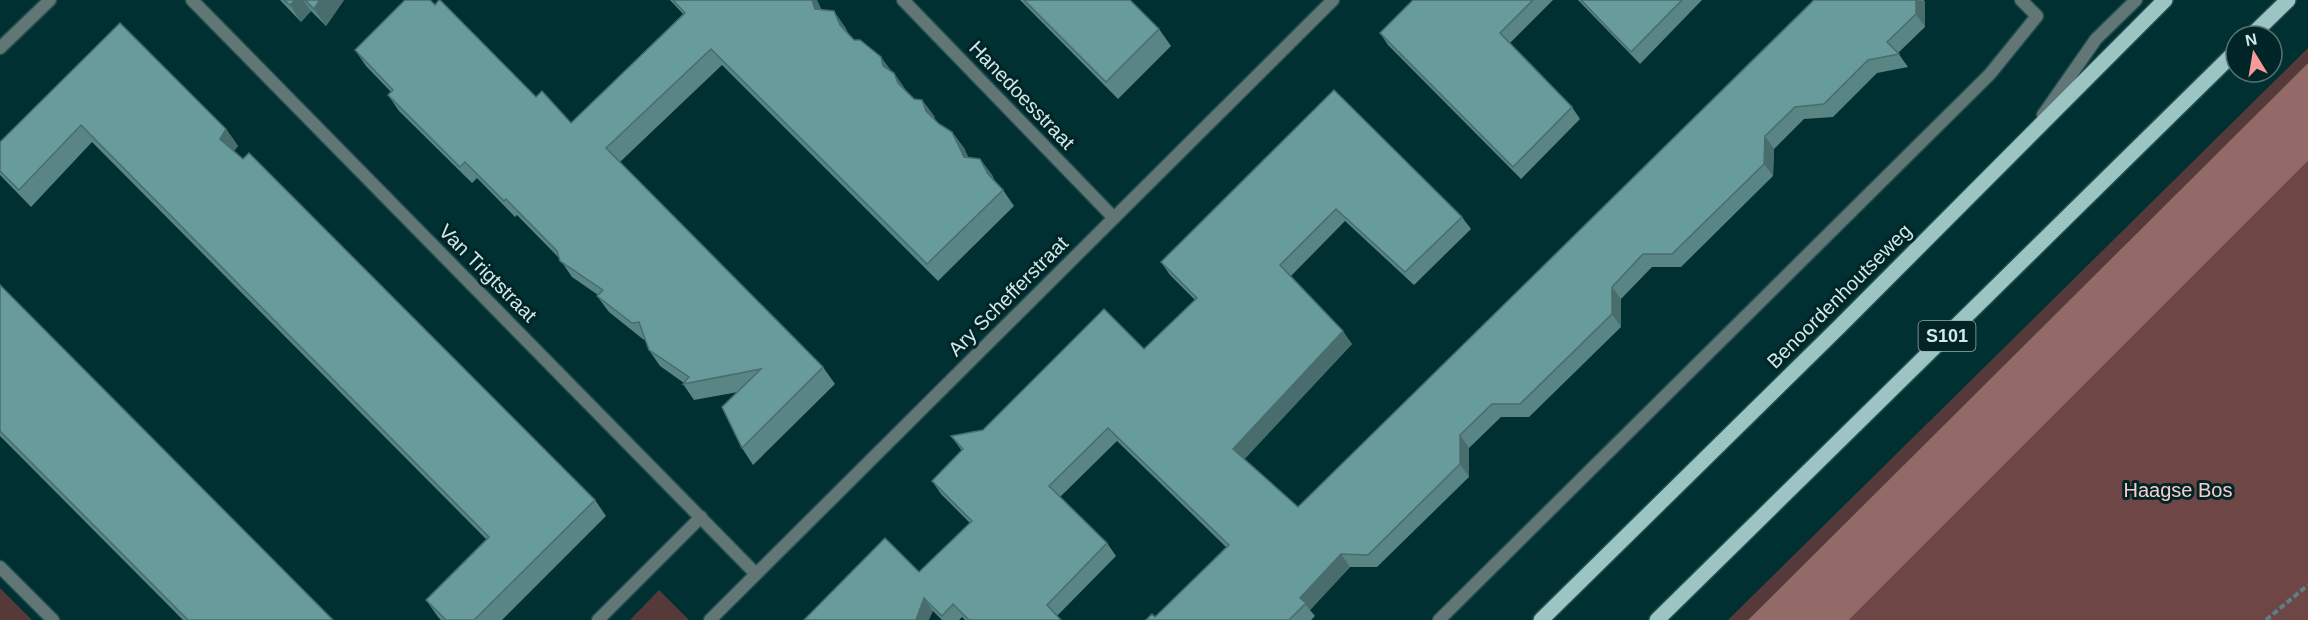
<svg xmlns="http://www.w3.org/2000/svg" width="2308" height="620" font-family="Helvetica,sans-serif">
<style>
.green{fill:#563a39}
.forest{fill:#6d4645}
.water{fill:#946a68}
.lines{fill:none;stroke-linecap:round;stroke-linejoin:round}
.lane-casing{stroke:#214e4e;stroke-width:15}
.street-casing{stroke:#214e4e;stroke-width:15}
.primary-casing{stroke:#214e4e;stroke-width:18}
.path{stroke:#5c8182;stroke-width:4;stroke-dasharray:6 3;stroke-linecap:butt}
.lane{stroke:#637676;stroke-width:12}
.street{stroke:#637676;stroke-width:12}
.primary{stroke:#9cc4c3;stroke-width:15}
.wall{fill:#598585}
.shaded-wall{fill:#496c6c}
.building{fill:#689b9b;stroke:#496c6c;stroke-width:1.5}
.labels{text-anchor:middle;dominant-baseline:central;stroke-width:6;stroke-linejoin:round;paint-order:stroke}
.shield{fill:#012526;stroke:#93aeae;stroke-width:1.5}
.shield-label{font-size:18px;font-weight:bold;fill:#d1e9e9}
.street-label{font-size:20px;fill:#d1e9e9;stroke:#012526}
.park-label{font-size:20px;fill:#f9cdcb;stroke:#012526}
</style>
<rect width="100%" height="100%" fill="#003031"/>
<!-- green -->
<g class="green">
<path d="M2308,48V63L1748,620H1728Z"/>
<path d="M0,588L32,620H0Z"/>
<path d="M659,590L689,620H630Z"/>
</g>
<!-- forest -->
<path class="forest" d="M2308,161V620H1849Z"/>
<!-- water -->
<path class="water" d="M2308,63V161L1849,620H1748Z"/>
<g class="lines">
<!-- lane casing -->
<g class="lane-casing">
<path id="lane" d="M2043,115L2096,39L2136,0"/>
</g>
<!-- street casing -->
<g class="street-casing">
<g id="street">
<path d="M192,0L756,574"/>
<path d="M903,0L1114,218"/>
<path d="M0,48L50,0"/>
<path d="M0,567L53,620"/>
<path d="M598,620L701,517"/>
<path d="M710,620L1333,0"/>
<path d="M1439,620L1990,74L2037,16L2021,0"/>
</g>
</g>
<!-- primary casing -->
<g class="primary-casing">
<g id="primary">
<path d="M2251,36L2288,0"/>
<path d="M1541,620L1839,327L2165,0"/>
<path d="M1657,620L2236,51"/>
</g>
</g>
<!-- path -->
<path class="path" d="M2266,620L2308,585"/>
<!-- lane -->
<use href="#lane" class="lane"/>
<!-- street -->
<use href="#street" class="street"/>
<!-- primary -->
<use href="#primary" class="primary"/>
</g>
<!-- wall -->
<g class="wall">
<path d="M280,0H344L326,26L311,11L301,22Z"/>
<path d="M670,0H817L821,9L845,27L848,33L854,40L891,72L906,91L914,99L922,100L934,116L935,121L939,124L952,132L964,148L968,157L980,159L992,175L995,181L1003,190L1014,206L938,281L722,65L620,162L823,367L835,384L753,465L742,448L738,392L694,400L683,384L684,383L660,366L649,350L645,339L644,340L609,312L597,296L598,295L572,277L559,258L517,215L515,217L477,178L472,183L399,111L388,95L391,92L366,66L355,50L435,5L536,97L571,123L683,14Z"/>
<path d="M1020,0H1130L1159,29L1171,46L1118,99Z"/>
<path d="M1413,0H1553L1510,43L1572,107L1580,119L1521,179L1388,45L1380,33Z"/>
<path d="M1578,0H1702L1640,64Z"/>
<path d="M1814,0H1924L1925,27L1898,53L1908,67L1877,73L1833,117L1804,119L1774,149L1773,176L1681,267H1652L1621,299V327L1529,417H1501L1469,448V477L1377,567H1350L1310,610L1315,616L1311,620H1146L1155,617L1226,547L1117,441L1060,497L1107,543L1116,556L1057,616L1061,620H965L962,617L959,620H942L933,611L804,620L919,572L970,523L941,494L932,481L962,451L951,436L983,430L1144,349L1195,300L1170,275L1161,262L1334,90L1462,217L1471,229L1414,285L1345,221L1291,276L1352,344L1244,459L1298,507Z"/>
<path d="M120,23L226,129L238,146L234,151L595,500L606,516L502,620H441L438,617L426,600L487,540L92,142L31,207L0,175V142Z"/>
<path d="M0,285L333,620H183L0,436Z"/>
</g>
<!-- shaded-wall -->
<g class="shaded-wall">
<path d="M295,0H303L311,11L301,22L290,5Z"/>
<path d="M320,0H344L326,26L314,9Z"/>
<path d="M812,0H817V1L827,25L815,9Z"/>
<path d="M1916,0L1925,1V27L1916,14Z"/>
<path d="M834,11L845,27L852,42L840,25Z"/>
<path d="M881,57L893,73L883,66Z"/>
<path d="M894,73L906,90L898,83Z"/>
<path d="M922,100L934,116L938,127L926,111Z"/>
<path d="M226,129L238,146L231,155L220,139Z"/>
<path d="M952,132L964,148L976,173L964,157Z"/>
<path d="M1765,136L1774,149L1773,176L1764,164Z"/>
<path d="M980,159L992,175L999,191L988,174Z"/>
<path d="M1612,287L1621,299V327L1612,314Z"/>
<path d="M1343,331L1352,344L1242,462L1233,449Z"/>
<path d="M1460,435L1469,448V477L1460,464Z"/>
<path d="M1341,554L1350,567L1310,610L1300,598Z"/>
<path d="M924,598L933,611L929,620H916Z"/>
</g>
<!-- building -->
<g class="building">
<path d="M284,0H295L290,5Z"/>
<path d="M305,0H320L314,9Z"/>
<path d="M405,0H430L435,5L439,0H440L536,97L542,91L571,123L685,13L673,0H812L815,9L834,11L840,25L854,40H860L881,57L883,66L894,73L898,83L914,99L922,100L926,111L939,124L952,132L964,157L980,159L988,174L1003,190L927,264L711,49L606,148L823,367L742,448L722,407L761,369L683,384L689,377L649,350L639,322L632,323L597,296L603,290L560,261L557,251L506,199L504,201L465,162L460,167L388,95L393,90L355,50Z"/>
<path d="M1024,0H1130L1159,29L1106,82Z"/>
<path d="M1413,0H1533L1500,33L1572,107L1513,167L1380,33Z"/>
<path d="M1581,0H1682L1631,52Z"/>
<path d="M1814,0H1916V14L1887,42L1899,54L1868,60L1824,104L1795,107L1765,136L1764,164L1672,254H1643L1612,287V314L1520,404H1492L1460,435V464L1368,555L1341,554L1300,598L1306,603L1289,620H1146L1152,614L1155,617L1229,545L1108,428L1049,486L1107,543L1047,605L1061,620H969L953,604L942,616L924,598L916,620H804L885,538L919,572L972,521L932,481L963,449L951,436L983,430L1104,309L1144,349L1197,298L1161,262L1334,90L1462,217L1405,272L1336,209L1280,265L1343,331L1233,449L1298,507Z"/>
<path d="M120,23L226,129L220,139L243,159L249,153L595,500L474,620H446L426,600L489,537L81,125L19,190L0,171V142Z"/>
<path d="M0,285L333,620H188L0,431Z"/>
</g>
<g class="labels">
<!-- shield labels -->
<rect class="shield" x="1918.5" y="321" width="57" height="30" rx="4.5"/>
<g class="shield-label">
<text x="1947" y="336">S101</text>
</g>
<!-- street labels -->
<g class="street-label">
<text transform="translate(1022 95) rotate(46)">Hanedoesstraat</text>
<text transform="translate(488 273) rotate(45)">Van Trigtstraat</text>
<text transform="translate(1008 296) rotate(-45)">Ary Schefferstraat</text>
<text transform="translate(1839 296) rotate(-45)">Benoordenhoutseweg</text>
</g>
<!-- park labels -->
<g class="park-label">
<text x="2178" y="490">Haagse Bos</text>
</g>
</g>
<!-- north arrow -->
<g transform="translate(2254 54) rotate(349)"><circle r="28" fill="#012526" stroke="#547374" stroke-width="1.5"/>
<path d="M0-4.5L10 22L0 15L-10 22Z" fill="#f59b9a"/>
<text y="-9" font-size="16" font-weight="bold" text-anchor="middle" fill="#d1e9e9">N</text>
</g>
</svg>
